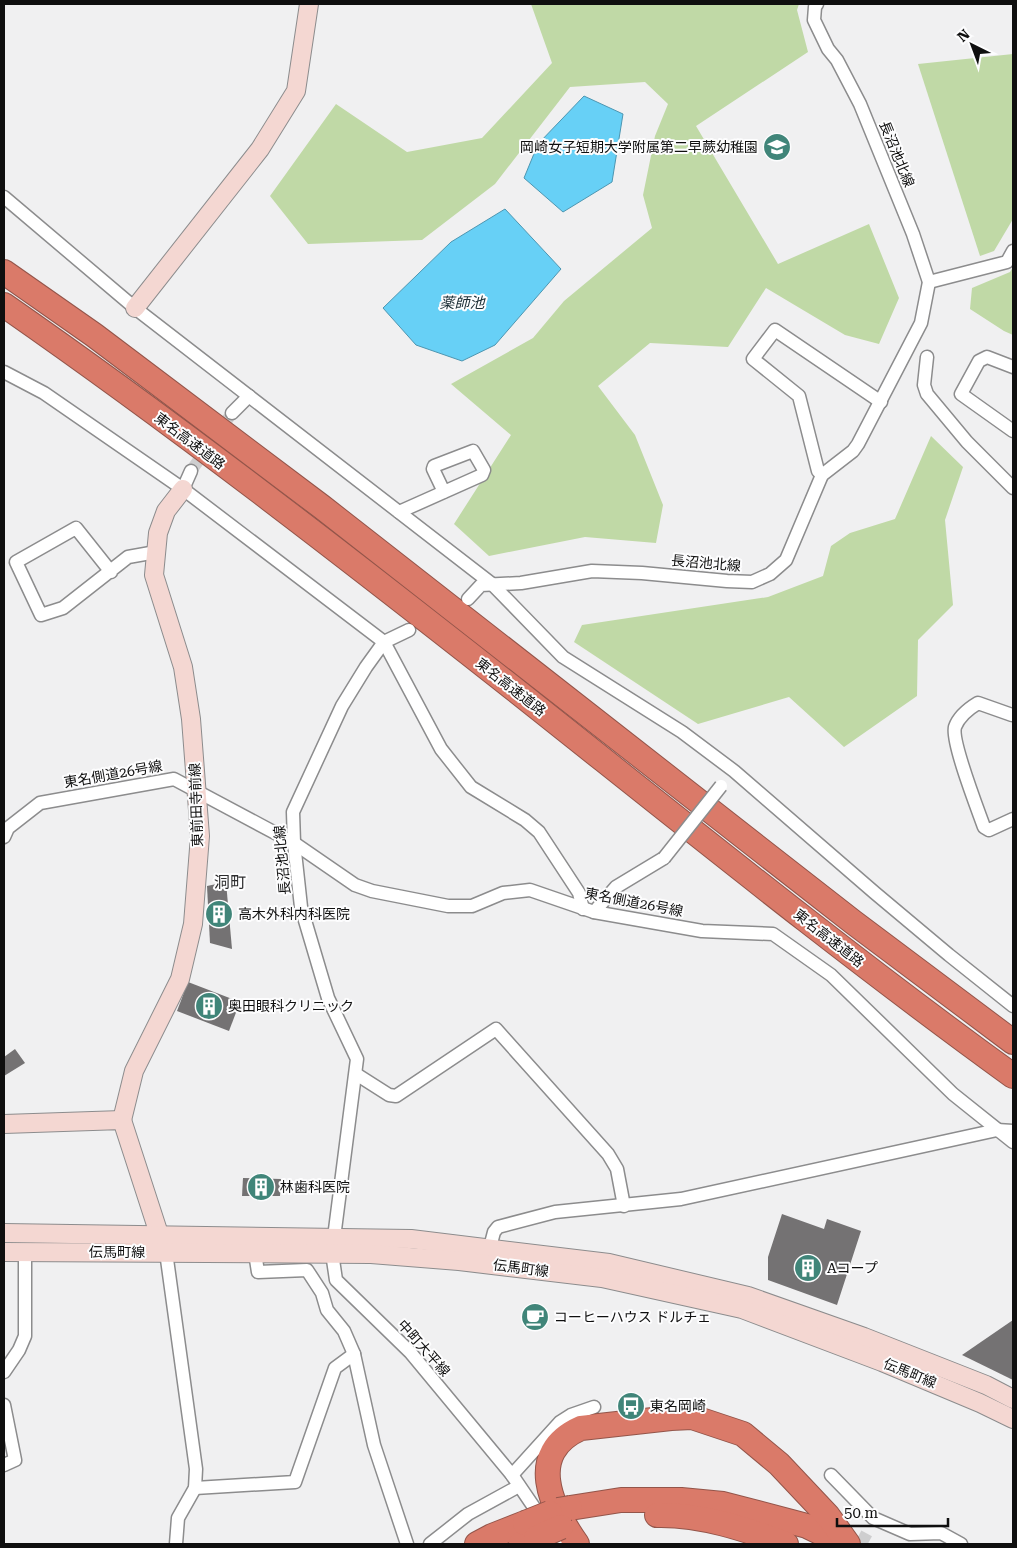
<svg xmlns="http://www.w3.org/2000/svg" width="1017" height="1548" font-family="'Roboto Serif','Noto Sans JP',serif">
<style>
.green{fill:#c0d9a6}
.water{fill:#67d0f6;stroke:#4d96b1}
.building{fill:#747273}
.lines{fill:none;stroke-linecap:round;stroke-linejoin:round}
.street-tunnel{stroke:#cececf;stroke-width:12;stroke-dasharray:12 6;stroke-linecap:butt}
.street-casing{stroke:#8c8c8d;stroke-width:15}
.secondary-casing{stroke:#8c8c8d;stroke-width:20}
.highway-casing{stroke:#93554a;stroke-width:26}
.street{stroke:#fff;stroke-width:12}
.secondary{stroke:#f4d7d2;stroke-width:18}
.highway{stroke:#da7a69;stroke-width:24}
.street-bridge-casing{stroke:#8c8c8d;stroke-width:15;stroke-linecap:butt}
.highway-bridge-casing{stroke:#93554a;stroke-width:26;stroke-linecap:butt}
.street-bridge{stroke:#fff;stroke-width:12}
.highway-bridge{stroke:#da7a69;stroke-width:24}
.labels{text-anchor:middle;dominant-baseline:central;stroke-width:4;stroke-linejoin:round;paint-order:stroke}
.poi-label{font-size:14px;fill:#0f0f0f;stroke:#fdfdfe;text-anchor:start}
.street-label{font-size:14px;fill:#0f0f0f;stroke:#fdfdfe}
.water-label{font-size:15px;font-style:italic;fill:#192c34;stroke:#fdfdfe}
.quarter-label{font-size:16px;fill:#2d2d2e;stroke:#fdfdfe}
</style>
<rect width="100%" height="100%" fill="#f0f0f1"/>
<!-- green -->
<g class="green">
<path d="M531,4H799L797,10L808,52L696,126L778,264L869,224L899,298L879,344L845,335L766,288L728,347L650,343L598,386L635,435L663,505L656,543L585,537L489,556L454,524L511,435L451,384L533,338L564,301L652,228L643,195L655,136L668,104L645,82L570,87L495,184L422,240L308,244L270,196L336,104L407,152L482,138L552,63Z"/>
<path d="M1013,54V219L994,251L980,256L918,64Z"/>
<path d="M1013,267V335L1004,331L970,309L972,288L1010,272Z"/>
<path d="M931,436L963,467L945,520L953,605L918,640L917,696L844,747L789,697L698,724L574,642L582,625L768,597L823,576L831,546L850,533L895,519Z"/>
</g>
<!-- water -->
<g class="water">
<path d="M584,96L623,114L612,182L563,212L524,178L538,144Z"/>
<path d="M505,209L561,269L495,345L462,361L416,345L383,308L451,242Z"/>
</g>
<!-- building -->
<g class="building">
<path d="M226,882L232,949L210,943L207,886Z"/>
<path d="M188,982L240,1002L229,1031L177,1011Z"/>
<path d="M15,1049L25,1063L4,1076V1057Z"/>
<path d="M243,1178L281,1179L280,1196H242Z"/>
<path d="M782,1214L824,1229L827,1219L861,1231L837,1305L768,1280V1257Z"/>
<path d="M1013,1320V1380L962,1355Z"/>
</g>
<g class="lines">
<!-- street-tunnel -->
<g class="street-tunnel">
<path d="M191,471L232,413"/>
<path d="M861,1544L869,1529"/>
</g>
<!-- street casing -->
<g class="street-casing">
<g id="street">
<path d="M4,197L135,308L492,584L563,657L682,732L734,771L875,893L949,955L1013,1006"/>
<path d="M929,282L1007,262L1013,251"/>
<path d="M927,357L924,385L927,394L967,442L1013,488"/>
<path d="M1013,367L987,357L979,361L961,394L1013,431"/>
<path d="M4,372L44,393L183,489L384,642L441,749L471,787L525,820L539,832L579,893L583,909"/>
<path d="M232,413L249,396"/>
<path d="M822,475L818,471L799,396L753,359L775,330L881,402"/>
<path d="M183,489L191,471"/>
<path d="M399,512L482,475L484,470L473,451L434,466L433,469L444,492"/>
<path d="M111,572L76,528L16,562L41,615L63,608L128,557L156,552"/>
<path d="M468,599L481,585L521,583L592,571L642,573L727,581L752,582L770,574L786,560L822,475L853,451L858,444L921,323L929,282L913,234L860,104L837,60L828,49L814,20L815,7L817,4"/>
<path d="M409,630L384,642L366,667L342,706L293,812L294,843L301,907L328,998L357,1059L332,1253L336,1280L410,1352L512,1475L559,1544"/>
<path d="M1012,715L978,703C968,709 959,716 955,727C951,741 978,810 984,827L989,830L1013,819"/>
<path d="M4,837L8,828L40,803L174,779L294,843L355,885L372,891L448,906H472L503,893L530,890L594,912L702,931L773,934L831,975L953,1094L1013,1142"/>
<path d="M594,912L616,887L664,858"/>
<path d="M356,1074L389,1095L396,1096L496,1029L608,1154L617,1169L624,1206"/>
<path d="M163,1246L166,1252L196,1469L195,1488L178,1518L176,1544"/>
<path d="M255,1253L258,1272L307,1270L322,1293L327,1310L344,1331L354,1354L374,1445L407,1544"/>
<path d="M488,1255L494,1232L498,1227L555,1212L681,1199L997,1130L1013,1131"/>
<path d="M4,1372L19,1350L25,1336V1251"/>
<path d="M4,1405L15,1460L4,1465"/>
<path d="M512,1475L560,1422L571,1415L594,1407"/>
<path d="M831,1475L873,1518L910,1534L941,1533L961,1544"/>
<path d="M195,1488L295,1482L335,1368L354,1354"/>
<path d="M430,1544L468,1514L519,1486"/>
</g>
</g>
<!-- secondary casing -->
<g class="secondary-casing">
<g id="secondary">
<path d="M135,308L260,149L296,91L309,4"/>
<path d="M122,1120L134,1071L180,979L193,924L200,836L191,719L183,667L154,575L158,533L166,511L183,489"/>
<path d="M4,1124L122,1120L159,1234"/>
<path d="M4,1233L411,1239L609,1263L748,1296L864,1337L986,1385L1013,1399"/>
<path d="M4,1252L371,1254L459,1261L602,1278L742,1309L882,1362L980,1403L1013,1419"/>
</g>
</g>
<!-- highway casing -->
<g class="highway-casing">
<g id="highway">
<path d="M4,272L94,335L322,507L853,922L1013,1042"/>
<path d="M4,305C175,424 340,552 504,681C672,814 839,950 1013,1076"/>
<path d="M570,1508L621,1500H681L723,1504L807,1526L844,1544"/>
<path d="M657,1515C701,1514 745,1529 786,1544"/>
<path d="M477,1544L492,1536L525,1523"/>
<path d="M521,1544L536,1538"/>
<path d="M577,1544C551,1507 525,1453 581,1428L671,1418L692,1417L743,1434L779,1464L828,1516L848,1544"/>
</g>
</g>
<!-- street -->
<use href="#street" class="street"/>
<!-- secondary -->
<use href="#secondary" class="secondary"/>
<!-- highway -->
<use href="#highway" class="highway"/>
<!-- street-bridge casing -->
<g class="street-bridge-casing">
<path id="street-bridge" d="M664,858L721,786"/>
</g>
<!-- highway-bridge casing -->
<g class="highway-bridge-casing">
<g id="highway-bridge">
<path d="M558,1510L570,1508"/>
<path d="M525,1523L550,1513"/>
<path d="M536,1538L561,1527"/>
</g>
</g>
<!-- street-bridge -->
<use href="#street-bridge" class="street-bridge"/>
<!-- highway-bridge -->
<use href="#highway-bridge" class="highway-bridge"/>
</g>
<!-- icons -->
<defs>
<g id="school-disc" transform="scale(1.4375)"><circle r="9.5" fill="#408579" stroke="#fdfdfe"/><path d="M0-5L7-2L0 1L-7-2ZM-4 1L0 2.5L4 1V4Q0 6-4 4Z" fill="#fff"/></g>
<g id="building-disc" transform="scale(1.4375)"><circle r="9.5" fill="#408579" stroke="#fdfdfe"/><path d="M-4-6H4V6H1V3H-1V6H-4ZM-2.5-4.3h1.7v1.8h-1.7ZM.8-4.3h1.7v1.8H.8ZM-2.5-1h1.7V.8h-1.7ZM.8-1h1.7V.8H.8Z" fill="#fff"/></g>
<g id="cafe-disc" transform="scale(1.4375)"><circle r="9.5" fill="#408579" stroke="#fdfdfe"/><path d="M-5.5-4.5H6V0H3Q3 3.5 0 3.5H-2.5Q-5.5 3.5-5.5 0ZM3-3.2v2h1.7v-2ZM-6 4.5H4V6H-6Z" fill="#fff"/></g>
<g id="bus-disc" transform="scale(1.4375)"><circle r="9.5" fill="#408579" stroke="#fdfdfe"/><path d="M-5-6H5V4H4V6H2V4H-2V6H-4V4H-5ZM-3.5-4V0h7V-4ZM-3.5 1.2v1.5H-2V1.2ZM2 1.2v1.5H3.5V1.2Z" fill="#fff"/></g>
</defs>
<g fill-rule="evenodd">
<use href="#school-disc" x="777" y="147"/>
<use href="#building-disc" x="219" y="914"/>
<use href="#building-disc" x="209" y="1006"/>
<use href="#building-disc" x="261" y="1187"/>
<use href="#building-disc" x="808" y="1268"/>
<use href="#cafe-disc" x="535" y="1317"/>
<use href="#bus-disc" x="631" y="1406"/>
</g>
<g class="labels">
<!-- poi labels -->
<g class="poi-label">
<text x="758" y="147" text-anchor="end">岡崎女子短期大学附属第二早蕨幼稚園</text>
<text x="238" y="914">高木外科内科医院</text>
<text x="228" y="1006">奥田眼科クリニック</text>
<text x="280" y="1187">林歯科医院</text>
<text x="827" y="1268">Aコープ</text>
<text x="554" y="1317">コーヒーハウス ドルチェ</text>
<text x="650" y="1406">東名岡崎</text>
</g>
<!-- street labels -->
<g class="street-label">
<text transform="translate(897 154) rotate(68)">長沼池北線</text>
<text transform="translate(190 441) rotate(37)">東名高速道路</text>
<text transform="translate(706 563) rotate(5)">長沼池北線</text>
<text transform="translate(511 687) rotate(38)">東名高速道路</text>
<text transform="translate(113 774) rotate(-10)">東名側道26号線</text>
<text transform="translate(196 805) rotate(-92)">東前田寺前線</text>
<text transform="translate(282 860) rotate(-95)">長沼池北線</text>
<text transform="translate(634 902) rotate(11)">東名側道26号線</text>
<text transform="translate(829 938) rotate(38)">東名高速道路</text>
<text x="117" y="1252">伝馬町線</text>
<text transform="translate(521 1268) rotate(7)">伝馬町線</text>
<text transform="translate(424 1348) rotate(48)">中町大平線</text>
<text transform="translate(910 1373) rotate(22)">伝馬町線</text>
</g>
<!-- water labels -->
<g class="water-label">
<text x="462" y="303">薬師池</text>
</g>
<!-- quarter labels -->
<g class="quarter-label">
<text x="230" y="882">洞町</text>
</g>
</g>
<!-- border -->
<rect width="1017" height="1548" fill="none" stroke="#0f0f0f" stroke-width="10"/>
<!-- north arrow -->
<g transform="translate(972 45) rotate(318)" stroke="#fdfdfe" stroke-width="4" paint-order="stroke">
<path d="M0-4L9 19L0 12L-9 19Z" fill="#0f0f0f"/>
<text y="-8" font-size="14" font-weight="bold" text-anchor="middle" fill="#0f0f0f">N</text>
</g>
<!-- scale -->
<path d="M837 1518v8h111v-8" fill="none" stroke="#0f0f0f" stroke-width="2.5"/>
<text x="844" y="1518" font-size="15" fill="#0f0f0f" stroke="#fdfdfe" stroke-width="4" paint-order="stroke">50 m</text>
</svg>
